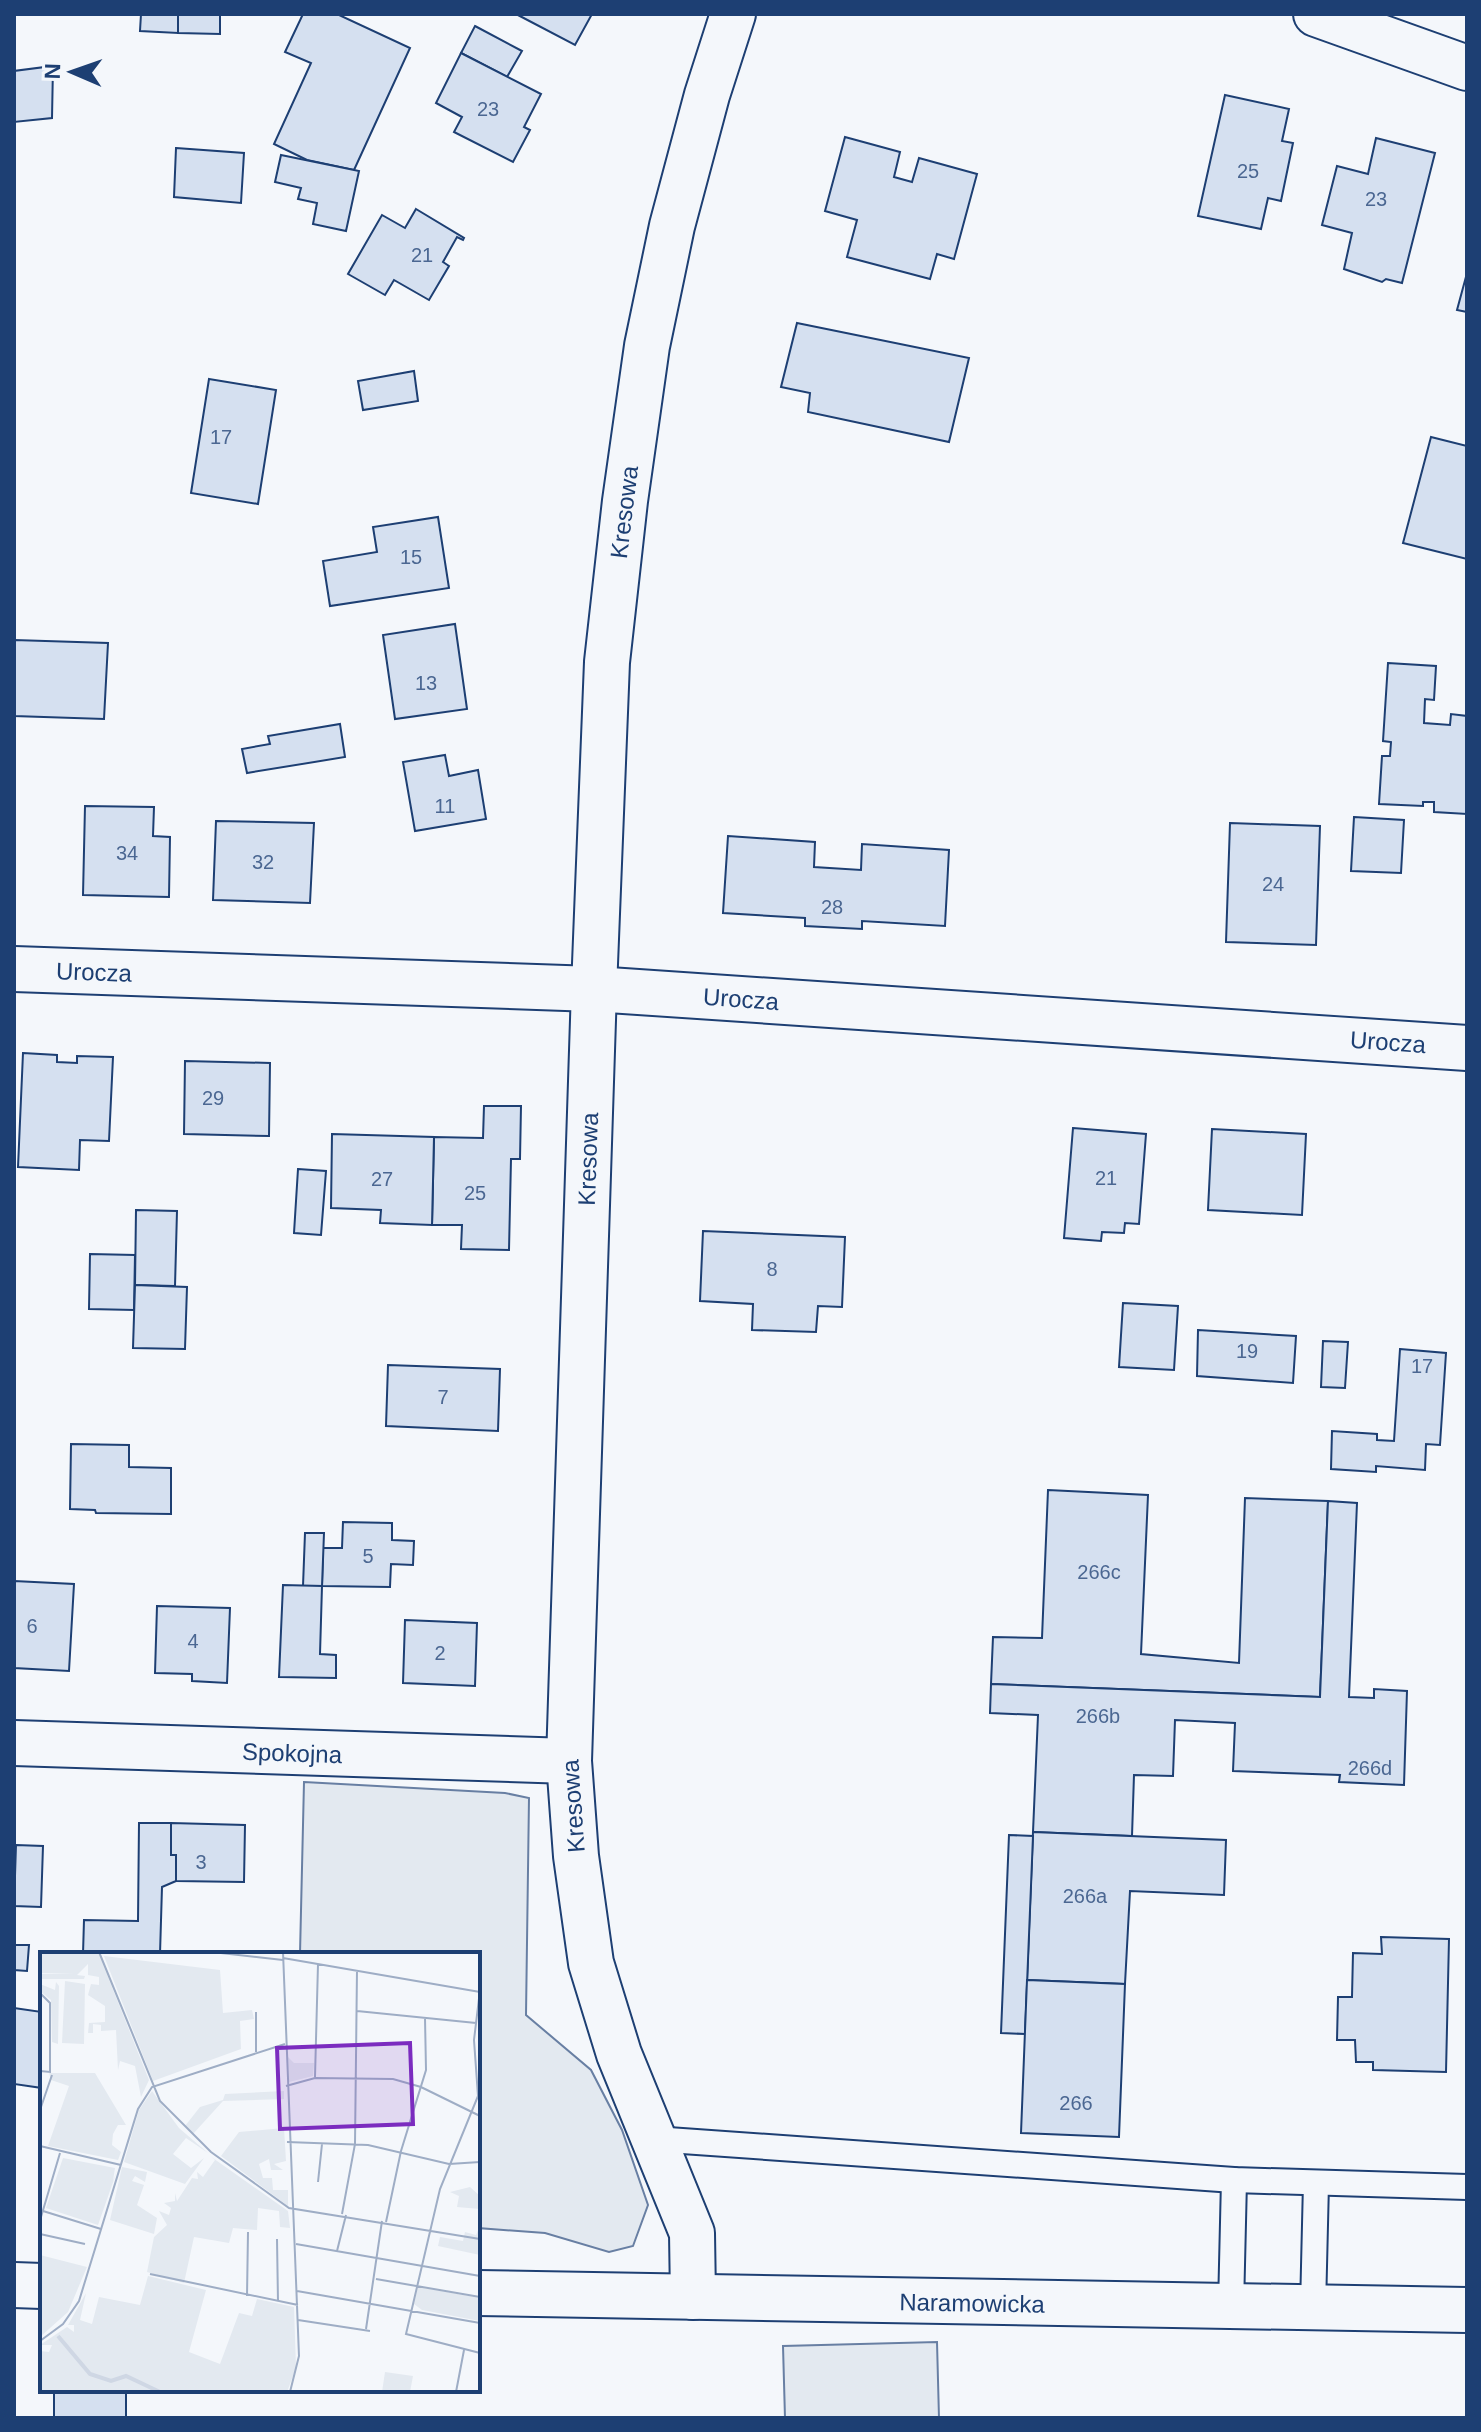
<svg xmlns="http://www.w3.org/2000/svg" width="1481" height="2432" font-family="Helvetica,sans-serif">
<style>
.green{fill:#e3e9f0;stroke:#687fa3;stroke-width:2}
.building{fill:#d5e0f0;stroke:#1d3f73;stroke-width:2}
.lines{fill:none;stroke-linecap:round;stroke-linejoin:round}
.service-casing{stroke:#1d3f73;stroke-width:28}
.minor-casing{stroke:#1d3f73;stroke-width:48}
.tertiary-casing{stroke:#1d3f73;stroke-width:48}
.service{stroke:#f4f7fb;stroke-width:24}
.minor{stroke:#f4f7fb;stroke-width:44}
.tertiary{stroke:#f4f7fb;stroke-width:44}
.labels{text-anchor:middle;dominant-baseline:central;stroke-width:6;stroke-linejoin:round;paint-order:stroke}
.number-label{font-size:20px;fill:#4b6792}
.street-label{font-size:24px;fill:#1d3f73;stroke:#f4f7fb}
.inset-river{fill:none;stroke:#cfd7e4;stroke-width:4}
.inset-road{fill:none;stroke:#9eadc5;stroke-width:2}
.view{fill:#7b2cbf;fill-opacity:0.15;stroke:#7b2cbf;stroke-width:4}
.inset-edge{fill:none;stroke:#1d3f73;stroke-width:4}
</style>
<rect width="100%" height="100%" fill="#f4f7fb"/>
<!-- green -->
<g class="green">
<path d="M304,1782L505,1793L529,1798L526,2015L591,2070L622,2130L648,2205L633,2246L609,2252L545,2233L478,2228V1954H300Z"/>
<path d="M937,2342L939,2418H785L783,2346Z"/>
</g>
<!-- building -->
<g class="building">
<path d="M141,14H178V33L140,31Z"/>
<path d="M178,14H220V34L178,33Z"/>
<path d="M303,14H337L410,48L354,170L307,160L274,144L311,63L285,52Z"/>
<path d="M516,14H592L575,45Z"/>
<path d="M475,26L522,51L507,77L461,53Z"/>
<path d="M461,53L541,94L524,127L530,130L513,162L454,132L462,117L436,103Z"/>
<path d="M53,66L52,118L14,122V71Z"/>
<path d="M1225,95L1289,109L1282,141L1293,143L1281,201L1268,198L1261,229L1198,216Z"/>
<path d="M845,137L900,152L894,177L912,182L919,158L977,174L954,259L937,254L930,279L847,257L857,220L825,211Z"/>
<path d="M1376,138L1435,153L1402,283L1386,279L1382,282L1344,269L1352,233L1322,225L1337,166L1368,174Z"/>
<path d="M176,148L244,153L241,203L174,197Z"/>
<path d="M281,155L359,171L346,231L313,224L317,203L298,199L301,188L275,182Z"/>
<path d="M416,209L464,238L463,240L457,237L443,262L449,266L429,300L394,280L385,295L348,274L382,215L405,228Z"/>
<path d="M1467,273V312L1457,310Z"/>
<path d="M797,323L969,358L949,442L808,412L810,393L781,387Z"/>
<path d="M414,371L418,401L363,410L358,381Z"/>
<path d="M209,379L276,390L258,504L191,493Z"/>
<path d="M1431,437L1467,446V559L1403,543Z"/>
<path d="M438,517L449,588L330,606L323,561L377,552L373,527Z"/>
<path d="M455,624L467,709L395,719L383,635Z"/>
<path d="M14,640L108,643L104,719L14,716Z"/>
<path d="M1388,663L1436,666L1434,700L1425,699L1424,723L1450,725L1451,714L1467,716V814L1434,812V802H1423V806L1379,804L1382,756H1390L1391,742L1383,741Z"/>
<path d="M340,724L345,757L247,773L242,749L270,744L268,736Z"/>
<path d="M445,755L449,776L478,770L486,819L415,831L403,762Z"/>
<path d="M85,806L154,807L153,836L170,837L169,897L83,895Z"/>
<path d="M1354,817L1404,820L1401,873L1351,871Z"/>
<path d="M216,821L314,823L310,903L213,900Z"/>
<path d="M1230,823L1320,826L1316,945L1226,942Z"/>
<path d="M728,836L815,842L814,867L861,870L862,844L949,850L945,926L862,921V929L805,926V918L723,913Z"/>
<path d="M23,1053L57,1055V1062L77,1063V1056L113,1057L109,1141L80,1140L79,1170L18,1167Z"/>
<path d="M185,1061L270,1063L269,1136L184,1134Z"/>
<path d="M484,1106H521L520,1159H511L509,1250L461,1249L462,1225H432L434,1137L483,1138Z"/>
<path d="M1073,1128L1146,1134L1139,1224L1125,1223L1124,1233L1102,1232L1101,1241L1064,1238Z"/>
<path d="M1212,1129L1306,1134L1302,1215L1208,1210Z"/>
<path d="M332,1134L434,1137L432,1225L380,1223L381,1210L331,1208Z"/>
<path d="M298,1169L326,1171L321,1235L294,1233Z"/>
<path d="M136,1210L177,1211L175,1286L135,1285Z"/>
<path d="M703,1231L845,1237L842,1307L818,1306L816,1332L752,1330L753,1304L700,1301Z"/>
<path d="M90,1254L135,1255L134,1310L89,1309Z"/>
<path d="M135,1285L187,1287L185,1349L133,1348Z"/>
<path d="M1123,1303L1178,1306L1174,1370L1119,1367Z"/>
<path d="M1198,1330L1296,1336L1293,1383L1197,1376Z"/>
<path d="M1323,1341L1348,1342L1345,1388L1321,1387Z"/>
<path d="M1400,1349L1446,1353L1440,1445L1426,1444L1425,1470L1376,1466V1472L1331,1469L1332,1431L1377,1434V1440L1394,1441Z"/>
<path d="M388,1365L500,1369L498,1431L386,1426Z"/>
<path d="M71,1444L129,1445V1467L171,1468V1514L96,1513L95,1510L70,1509Z"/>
<path d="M1048,1490L1148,1495L1141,1654L1239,1663L1245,1498L1328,1501L1320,1697L991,1684L993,1637L1042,1638Z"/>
<path d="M1328,1501L1357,1503L1349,1697L1374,1698V1689L1407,1691L1404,1785L1339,1782L1340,1775L1233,1771L1235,1723L1175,1720L1173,1776L1134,1775L1132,1836L1033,1832L1038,1715L990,1713L991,1684L1320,1697Z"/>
<path d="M343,1522L392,1523V1540L414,1541L413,1565L391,1564L390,1587L322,1586L323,1548H342Z"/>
<path d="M305,1533H324L322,1586H303Z"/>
<path d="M14,1581L74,1584L69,1671L14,1668Z"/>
<path d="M283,1585L322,1586L320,1654L336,1655V1678L279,1677Z"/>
<path d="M157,1606L230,1608L227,1683L192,1681V1674L155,1673Z"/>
<path d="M405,1620L477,1623L475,1686L403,1683Z"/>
<path d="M139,1823H171V1855H176V1881L162,1887L160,1954H83L84,1920L138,1921Z"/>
<path d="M171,1823L245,1825L244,1882L176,1881V1855H171Z"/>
<path d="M1033,1832L1226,1840L1224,1895L1130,1891L1125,1984L1027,1980Z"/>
<path d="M1009,1835L1033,1836L1025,2034L1001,2033Z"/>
<path d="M16,1845L43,1846L41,1907L14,1906Z"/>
<path d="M1381,1937L1449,1939L1446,2072L1373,2070V2062H1356L1355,2040H1337L1338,1997H1352L1353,1953L1382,1954Z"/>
<path d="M14,1945H29L27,1971L14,1970Z"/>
<path d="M1027,1980L1125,1984L1119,2137L1021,2133Z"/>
<path d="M14,2008L42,2012V2088L14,2084Z"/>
<rect x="54" y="2390" width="72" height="28"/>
</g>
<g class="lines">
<!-- service casing -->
<g class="service-casing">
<g id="service">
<path d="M654,2139L1234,2180L1467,2187"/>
<path d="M1231,2307L1234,2180"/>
<path d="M1313,2308L1316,2183"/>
</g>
</g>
<!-- minor casing -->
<g class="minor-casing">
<g id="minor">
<path d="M1316,14L1467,68"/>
<path d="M14,969L594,989L1467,1048"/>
<path d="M14,1743L569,1761"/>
<path d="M693,2297L692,2233L619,2054L591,1963L576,1856L569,1761L594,989L607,662L625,501L647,346L672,226L707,95L733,14"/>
</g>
</g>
<!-- tertiary casing -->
<g class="tertiary-casing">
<g id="tertiary">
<path d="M14,2285L42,2286"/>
<path d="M478,2293L1467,2310"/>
</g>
</g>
<!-- service -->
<use href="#service" class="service"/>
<!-- minor -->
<use href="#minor" class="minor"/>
<!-- tertiary -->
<use href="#tertiary" class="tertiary"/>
</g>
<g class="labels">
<!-- number labels -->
<g class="number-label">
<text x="488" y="109">23</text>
<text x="1248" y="171">25</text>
<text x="1376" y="199">23</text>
<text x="422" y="255">21</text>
<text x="221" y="437">17</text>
<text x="411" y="557">15</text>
<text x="426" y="683">13</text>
<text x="445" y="806">11</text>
<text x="127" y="853">34</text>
<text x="263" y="862">32</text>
<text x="1273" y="884">24</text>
<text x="832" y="907">28</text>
<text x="213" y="1098">29</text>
<text x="1106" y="1178">21</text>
<text x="382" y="1179">27</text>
<text x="475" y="1193">25</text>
<text x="772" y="1269">8</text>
<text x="1247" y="1351">19</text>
<text x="1422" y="1366">17</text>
<text x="443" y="1397">7</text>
<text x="368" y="1556">5</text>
<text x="1099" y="1572">266c</text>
<text x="32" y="1626">6</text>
<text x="193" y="1641">4</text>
<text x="440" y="1653">2</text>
<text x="1098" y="1716">266b</text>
<text x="1370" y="1768">266d</text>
<text x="201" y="1862">3</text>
<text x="1085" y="1896">266a</text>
<text x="1076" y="2103">266</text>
</g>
<!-- street labels -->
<g class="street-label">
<text transform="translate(624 512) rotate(-83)">Kresowa</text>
<text transform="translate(94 972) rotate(2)">Urocza</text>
<text transform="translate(741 999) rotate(4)">Urocza</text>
<text transform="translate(1388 1042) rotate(4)">Urocza</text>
<text transform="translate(588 1159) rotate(-88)">Kresowa</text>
<text transform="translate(292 1753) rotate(2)">Spokojna</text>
<text transform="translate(573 1806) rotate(-94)">Kresowa</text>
<text transform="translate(972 2303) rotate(1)">Naramowicka</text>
</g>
</g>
<!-- overview -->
<g transform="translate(40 1952)">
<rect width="440" height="440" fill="#f4f7fb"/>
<path d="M0,0H58L109,128L101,145L95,114L80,109L78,118L76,78L61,79V73L53,72V81H48L49,71L65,70V54L48,43L51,32L59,33V25L48,23V12L37,23L45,24L44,27H0V22L34,21H0ZM64,4L180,18L183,61L212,58L214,67L200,69L201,97L113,129ZM25,29L45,32L44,92L22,91ZM16,30L19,34L18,92L12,90L11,48L0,39V32L15,38ZM248,105L254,111H274L273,124L249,130ZM9,121H55L86,173H78L73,182L72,193L81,200L78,208L8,194L29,134L11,128ZM112,139L139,176L168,201L146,186L133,202L151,216L164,206L145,232L84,210L99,158ZM244,139V147L183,149L153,182L145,174L160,155L183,148L185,142ZM244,176L246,209L234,212L243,218H231L229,207L219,212L223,226H232L233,238H248V254L181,204L199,180ZM170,204L248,259L250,276L240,275L239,259L218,256L217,278L193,276L189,291L154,285L144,331L107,320L114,285L127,273L119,259L129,263L131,256L124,251L135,249V241L137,249L152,226L158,227L157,220L163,225L175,208ZM23,206L75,216L73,229L78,216L58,273L6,256ZM82,215L107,220L105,230L95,224L92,229L104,233L97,253L117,266L114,282L70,268ZM430,235L440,244V257L417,255L419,244L410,240ZM440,274V303L398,294L400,285L423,289L425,280L436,283ZM0,303L47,315L28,360L0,385ZM108,324L166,338L149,400L180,412L199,361L212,364L217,347L254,355L256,416L247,440H0V399L9,400L12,393H0L27,375L34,380V373H28L46,341L40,368L52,372L59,345L100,353ZM378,335L440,346V369L382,358L374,352ZM345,420L373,424L370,440H342Z" fill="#e3e9f0"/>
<path class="inset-river" d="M18,384L50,422L71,429L86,424L120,440"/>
<path class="inset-road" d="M59,0L120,149L171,200L249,256L440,287M172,0L243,8M243,0L259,404L250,440M243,6L440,40M440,38L434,88L438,144L400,237L366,382L440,401M0,41L10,51V120L0,119M317,59L436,71M216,60V100M275,125L278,12M246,134L275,126L353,127L381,135L440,164M1,155L12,123M247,190L328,193L409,212L440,210M0,194L81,213M278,230L282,192M3,259L61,277M302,262L315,192L317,18M1,265L20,201M346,270L361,199L386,118L385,66M0,282L45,292M237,287L238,350M256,292L440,324M297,299L306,263M110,322L258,353M336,327L440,345M257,339L440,371M207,344L208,280M258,368L330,379M326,377L342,269M0,389L23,372L39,349L98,157L112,135L245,92M416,440L424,398"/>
<path class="view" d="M370,91L373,172L240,177L237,96Z"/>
<rect width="440" height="440" class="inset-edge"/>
</g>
<!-- border -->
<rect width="1481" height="2432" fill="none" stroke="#1d3f73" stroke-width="32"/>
<!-- north arrow -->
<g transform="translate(72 72) rotate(272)" stroke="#f4f7fb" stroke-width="6" paint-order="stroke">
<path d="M0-6L14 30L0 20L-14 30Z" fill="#1d3f73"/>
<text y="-12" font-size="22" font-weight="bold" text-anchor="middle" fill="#1d3f73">N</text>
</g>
</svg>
